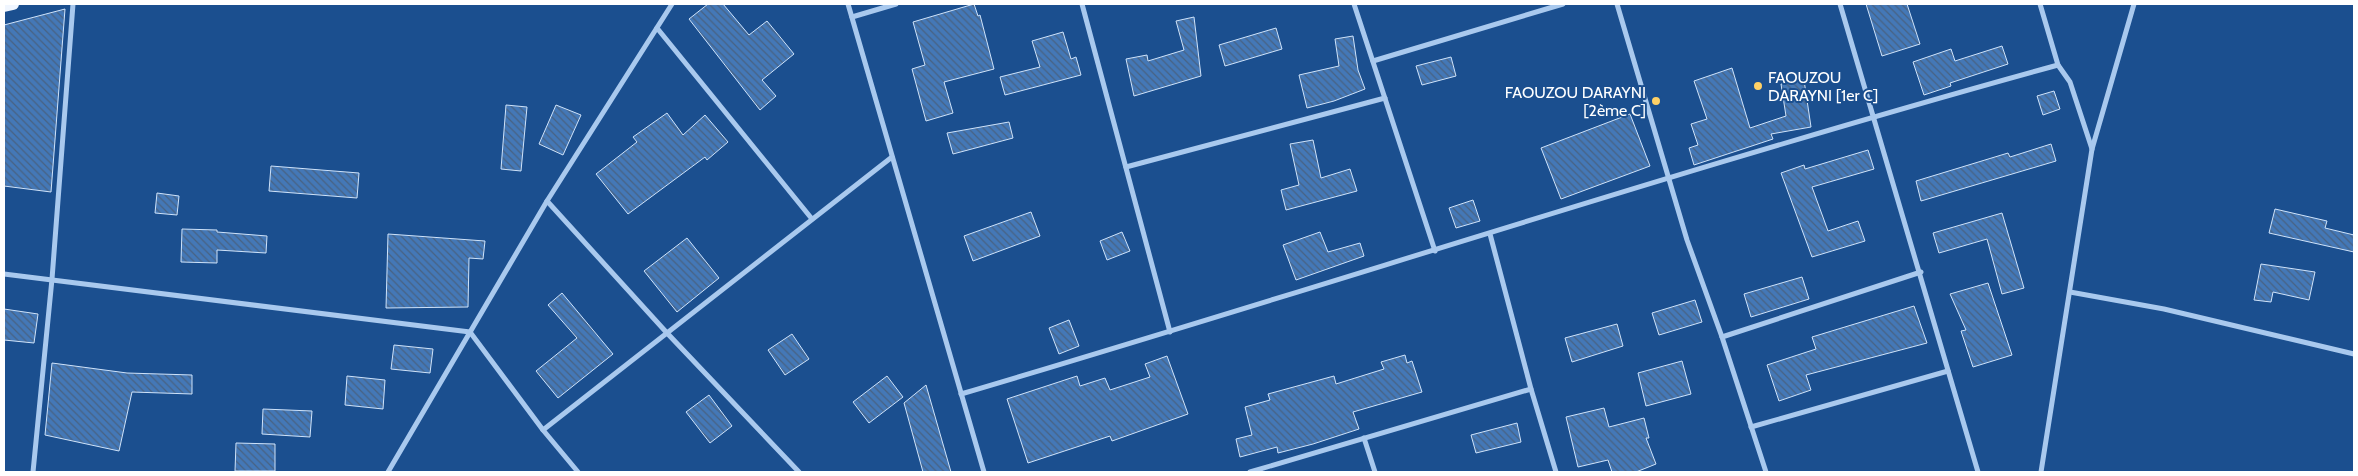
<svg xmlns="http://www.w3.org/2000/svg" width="2358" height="476" font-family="Cabin,sans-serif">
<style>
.building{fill:url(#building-back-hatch);stroke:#cfe3fa}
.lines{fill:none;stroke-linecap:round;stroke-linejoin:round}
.minor{stroke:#a9c9ee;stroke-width:5}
.primary{stroke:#f0f6ff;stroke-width:12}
.poi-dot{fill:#ffd166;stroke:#1b4f8f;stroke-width:2}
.labels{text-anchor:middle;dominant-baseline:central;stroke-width:4;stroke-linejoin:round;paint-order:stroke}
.poi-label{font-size:16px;fill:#fff;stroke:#1b4f8f;text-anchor:start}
</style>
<defs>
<pattern id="building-back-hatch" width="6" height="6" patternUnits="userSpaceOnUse" patternTransform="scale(1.25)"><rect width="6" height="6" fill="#4478b7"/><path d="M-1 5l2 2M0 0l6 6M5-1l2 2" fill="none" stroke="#486282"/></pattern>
</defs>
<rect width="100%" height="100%" fill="#1b4f8f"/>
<!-- building -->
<g class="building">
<path d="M708,4H723L749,35L767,21L794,54L762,80L776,96L760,110L689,19Z"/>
<path d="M974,4L978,16L980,15L994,69L944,82L953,113L926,121L912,69L925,65L913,22Z"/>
<path d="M1866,4H1907L1920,44L1882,56Z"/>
<path d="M65,9L51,192L4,186V25Z"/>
<path d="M1194,17L1201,76L1134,96L1126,59L1147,55L1148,61L1184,50L1176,21Z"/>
<path d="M1276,28L1282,49L1225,66L1219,45Z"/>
<path d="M1063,32L1071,59L1076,57L1081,75L1005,95L1000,77L1040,67L1032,41Z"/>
<path d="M1353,36L1358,70L1365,89L1334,101L1307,108L1299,75L1339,66L1335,39Z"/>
<path d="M2002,46L2008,64L1950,83L1951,86L1924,95L1913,62L1951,49L1955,61Z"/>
<path d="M1451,57L1456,76L1422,85L1416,66Z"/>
<path d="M1732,68L1750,128L1786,116L1781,84L1804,80L1811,127L1771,134L1773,139L1694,165L1689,148L1698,145L1691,124L1707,119L1694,81Z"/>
<path d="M2054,91L2060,109L2043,115L2037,96Z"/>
<path d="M506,105L527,107L521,171L501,169Z"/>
<path d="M556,105L581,115L563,155L539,144Z"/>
<path d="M667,113L683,135L705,115L728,142L707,160L705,157L628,214L596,174L637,142L633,137Z"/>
<path d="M1630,114L1650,166L1561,199L1541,148Z"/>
<path d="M1009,122L1013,138L953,154L947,133Z"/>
<path d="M1313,140L1321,178L1350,169L1357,191L1286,210L1281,190L1299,185L1290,144Z"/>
<path d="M2051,144L2056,161L1921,201L1916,181L2008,153L2010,157Z"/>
<path d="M1868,150L1874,169L1812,187L1828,231L1858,221L1865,241L1812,257L1781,173L1804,165L1805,169Z"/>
<path d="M271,166L359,173L357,198L269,191Z"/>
<path d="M157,193L179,196L177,215L155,213Z"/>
<path d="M1473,200L1480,221L1456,228L1449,208Z"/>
<path d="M2275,209L2327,221L2325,228L2354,235V252L2269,233Z"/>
<path d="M1031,212L1040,236L973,261L964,236Z"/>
<path d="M2002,213L2024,288L2002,294L1987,239L1939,253L1933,233Z"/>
<path d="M182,229L217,230V232L267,236L266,253L217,250V263L181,262Z"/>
<path d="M1122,232L1130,251L1107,260L1100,241Z"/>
<path d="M1320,232L1328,252L1360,243L1364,256L1296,280L1283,245Z"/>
<path d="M388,234L485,241L483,259L469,258L468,307L386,308Z"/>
<path d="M687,238L719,278L677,312L644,271Z"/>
<path d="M2261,264L2315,272L2309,300L2273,292L2271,302L2254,300Z"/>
<path d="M1802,277L1809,299L1751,317L1744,294Z"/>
<path d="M1988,283L2012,355L1973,367L1961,331L1966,330L1950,294Z"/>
<path d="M562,293L613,354L558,398L536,371L577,338L548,305Z"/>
<path d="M1695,300L1702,322L1659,335L1652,313Z"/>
<path d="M1914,306L1927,343L1806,375L1811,390L1779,401L1767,365L1816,349L1812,337Z"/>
<path d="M4,309L38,314L34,343L4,340Z"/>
<path d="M1069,320L1079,346L1059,354L1049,328Z"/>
<path d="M1617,324L1623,346L1572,362L1565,338Z"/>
<path d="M792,334L809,359L785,375L768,350Z"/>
<path d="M394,345L433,349L430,373L391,369Z"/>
<path d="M1405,355L1407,363L1412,361L1422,392L1353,412L1359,429L1313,444L1278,453L1277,447L1240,457L1236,439L1252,435L1245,407L1270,400L1268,394L1334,376L1336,384L1384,369L1381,362Z"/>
<path d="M1167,356L1188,414L1112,441L1110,436L1028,463L1007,399L1077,376L1080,386L1105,378L1110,390L1150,377L1145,364Z"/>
<path d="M1682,361L1691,394L1646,406L1638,373Z"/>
<path d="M52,363L127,373L192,375V394L132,392L119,451L45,435Z"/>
<path d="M347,376L385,380L383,409L345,405Z"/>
<path d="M887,376L903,397L869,423L853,402Z"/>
<path d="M926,385L951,472H923L904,403Z"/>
<path d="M709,395L732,426L710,443L686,412Z"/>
<path d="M1604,408L1609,427L1644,418L1649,438H1646L1656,464L1636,472H1612L1608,460L1578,467L1566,417Z"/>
<path d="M263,409L312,411L310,437L262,434Z"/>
<path d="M1517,423L1521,442L1476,453L1471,435Z"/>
<path d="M236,443L275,444V471H235Z"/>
</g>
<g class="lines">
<!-- minor -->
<g class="minor">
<path d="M848,4L984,472"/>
<path d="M1082,4L1170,332"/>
<path d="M1354,4L1435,251"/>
<path d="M1617,4L1687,240L1722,337L1766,472"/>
<path d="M1840,4L1978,472"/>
<path d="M2040,4L2058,65L2070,82L2092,149"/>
<path d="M852,17L896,4"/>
<path d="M657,28L812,219"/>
<path d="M1373,61L1563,4"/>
<path d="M1126,167L1385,98"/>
<path d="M547,201L667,333L799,472"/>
<path d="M1490,234L1531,389L1556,472"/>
<path d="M4,274L470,332L543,430L578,472"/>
<path d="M2070,292L2164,309L2354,354"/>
<path d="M1722,337L1921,272"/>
<path d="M961,394C1327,286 1690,166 2058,65"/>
<path d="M1751,427L1948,371"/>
<path d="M543,430L892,157"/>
<path d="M1364,438L1375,472"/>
<path d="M33,472L52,279L73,4"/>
<path d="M388,472L547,201L672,4"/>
<path d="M1250,472L1531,389"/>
<path d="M2041,472L2092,149L2134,4"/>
</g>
<!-- primary -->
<path class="primary" d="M4,6L13,4"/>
</g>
<!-- markers -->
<g class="poi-dot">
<circle cx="1758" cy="86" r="5"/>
<circle cx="1656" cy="101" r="5"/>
</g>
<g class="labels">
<!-- poi labels -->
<g class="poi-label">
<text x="1768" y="77">FAOUZOU<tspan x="1768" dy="18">DARAYNI [1er C]</tspan></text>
<text x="1646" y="92" text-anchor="end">FAOUZOU DARAYNI<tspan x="1646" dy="18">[2ème C]</tspan></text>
</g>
</g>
<!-- border -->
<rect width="2358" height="476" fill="none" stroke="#ffffff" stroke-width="10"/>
</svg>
